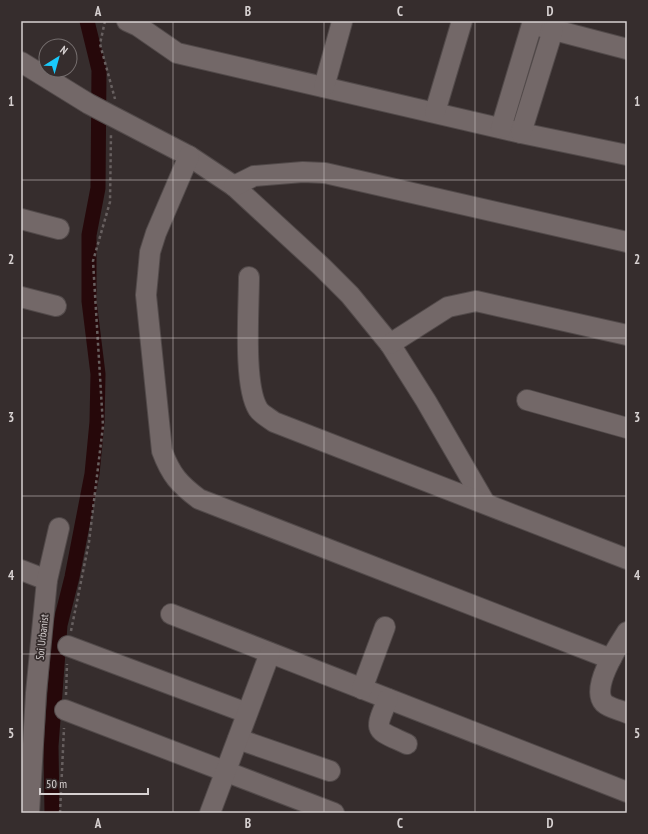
<svg xmlns="http://www.w3.org/2000/svg" width="648" height="834" font-family="'PT Sans Narrow',sans-serif">
<style>
.lines{fill:none;stroke-linecap:round;stroke-linejoin:round}
.canal{stroke:#26080a;stroke-width:15}
.minor-casing{stroke:#524a4a;stroke-width:22}
.path{stroke:#686060;stroke-width:2.5;stroke-dasharray:3 3;stroke-linecap:butt}
.minor{stroke:#736868;stroke-width:20}
.grid{fill:none;stroke:#d7d1d1;stroke-width:1;stroke-opacity:0.55}
.labels{text-anchor:middle;dominant-baseline:central;stroke-width:3.5;stroke-linejoin:round;paint-order:stroke}
.street-label{font-size:11px;fill:#d7d1d1;stroke:#362d2d}
.neatline{fill:none;stroke:#d7d1d1;stroke-width:1.5}
.grid-label{font-size:13px;text-anchor:middle;font-weight:bold;fill:#d7d1d1}
</style>
<rect width="100%" height="100%" fill="#362d2d"/>
<g class="lines">
<!-- canal -->
<path class="canal" d="M52,813L51,746L60,625L72,577L92,474L97,422L98,374L89,301V235L98,188L99,70L87,21"/>
<!-- minor casing -->
<g class="minor-casing">
<g id="minor">
<path d="M127,21L138,26L177,53L521,133L627,155"/>
<path d="M539,26L627,49"/>
<path d="M21,62L89,104L189,156L234,186L322,267L350,295L390,344L426,401L485,503"/>
<path d="M324,87L342,22"/>
<path d="M435,112L462,21"/>
<path d="M501,128L533,21"/>
<path d="M521,133L553,30"/>
<path d="M189,156L156,233L150,252L148,274L146,295L162,451C171,475 179,484 199,499L611,659"/>
<path d="M234,186L254,176L303,172L325,173L627,242"/>
<path d="M21,219L59,229"/>
<path d="M249,277C249,308 243,385 258,409C261,414 269,418 274,422L627,559"/>
<path d="M21,297L56,306"/>
<path d="M390,344L448,307L476,301L627,335"/>
<path d="M527,400L627,428"/>
<path d="M21,570L47,580"/>
<path d="M171,614L627,792"/>
<path d="M627,632C618,646 590,688 604,703C609,708 620,710 627,713"/>
<path d="M68,646L247,713"/>
<path d="M362,689L385,627"/>
<path d="M388,699C373,733 375,729 407,744"/>
<path d="M65,710L334,813"/>
<path d="M238,739L330,771"/>
<path d="M29,813L36,693L47,580L59,528"/>
<path d="M210,813L270,653"/>
</g>
</g>
<!-- path -->
<g class="path">
<path d="M105,21L100,44L115,99"/>
<path d="M71,631L89,542L103,426L93,261L110,202L111,133"/>
<path d="M66,695L67,664"/>
<path d="M60,813L64,728"/>
</g>
<!-- minor -->
<use href="#minor" class="minor"/>
</g>
<!-- grid -->
<path class="grid" d="M173,21V813M324,21V813M475,21V813M21,180H627M21,338H627M21,496H627M21,654H627"/>
<g class="labels">
<!-- street labels -->
<g class="street-label">
<text transform="translate(42 637) rotate(-84)">Soi Urbanist</text>
</g>
</g>
<!-- border -->
<rect width="648" height="834" fill="none" stroke="#362d2d" stroke-width="44"/>
<!-- north arrow -->
<g transform="translate(58 58) rotate(37)"><circle r="19" fill="#362d2d" stroke="#766f6f"/>
<path d="M0-3L7 15L0 10L-7 15Z" fill="#19cafc"/>
<text y="-6" font-size="11" font-weight="bold" text-anchor="middle" fill="#d7d1d1">N</text>
</g>
<!-- scale -->
<path d="M40 788v6h108v-6" fill="none" stroke="#d7d1d1" stroke-width="2"/>
<text x="46" y="788" font-size="12" fill="#d7d1d1" stroke="#362d2d" stroke-width="3" paint-order="stroke">50 m</text>
<rect x="22" y="22" width="604" height="790" class="neatline"/>
<g class="grid-label">
<text x="98" y="16">A</text>
<text x="248" y="16">B</text>
<text x="400" y="16">C</text>
<text x="550" y="16">D</text>
<text x="11" y="106">1</text>
<text x="637" y="106">1</text>
<text x="11" y="264">2</text>
<text x="637" y="264">2</text>
<text x="11" y="422">3</text>
<text x="637" y="422">3</text>
<text x="11" y="580">4</text>
<text x="637" y="580">4</text>
<text x="11" y="738">5</text>
<text x="637" y="738">5</text>
<text x="98" y="828">A</text>
<text x="248" y="828">B</text>
<text x="400" y="828">C</text>
<text x="550" y="828">D</text>
</g>
</svg>
